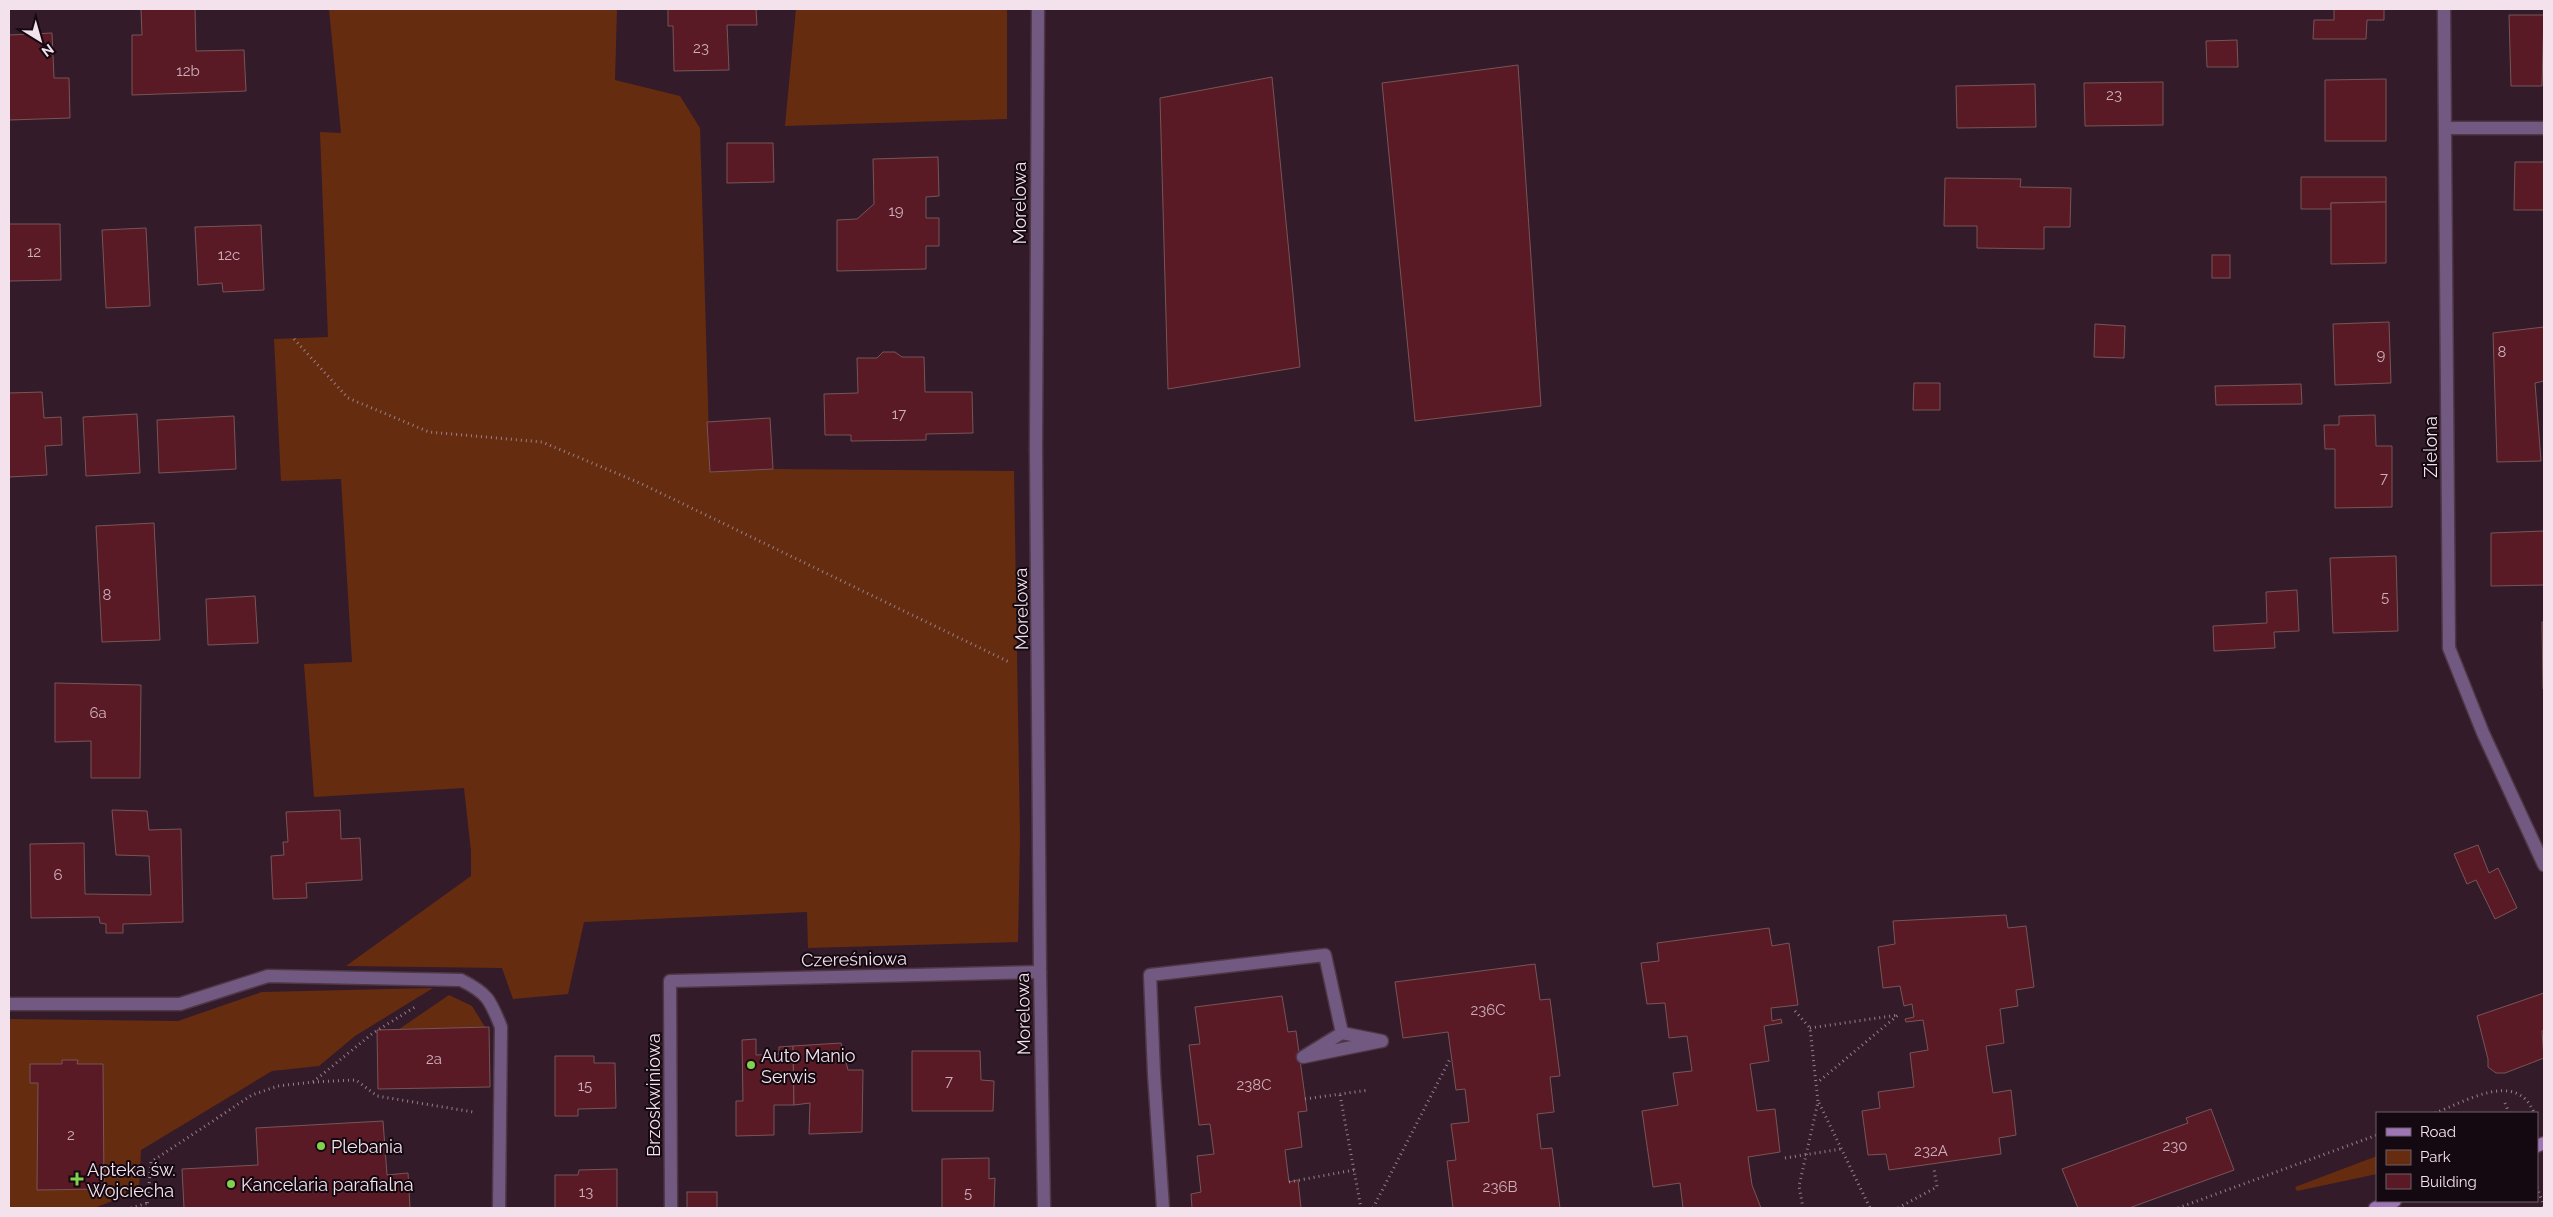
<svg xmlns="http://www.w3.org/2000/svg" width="2553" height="1217" font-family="Raleway,sans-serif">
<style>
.green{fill:#662c10}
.building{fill:#5a1a25;stroke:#775557}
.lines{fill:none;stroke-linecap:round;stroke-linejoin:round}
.service-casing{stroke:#4f3745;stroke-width:15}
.pedestrian-casing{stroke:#4f3745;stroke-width:15}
.minor-casing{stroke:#4f3745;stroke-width:15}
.secondary-casing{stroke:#4f3745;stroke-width:15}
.path{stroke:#96808d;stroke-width:3;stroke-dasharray:1 4;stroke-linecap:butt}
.service{stroke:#725981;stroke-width:12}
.pedestrian{stroke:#725981;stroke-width:12}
.minor{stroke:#725981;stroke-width:12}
.secondary{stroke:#9e75b5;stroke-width:12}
.poi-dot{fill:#83d04e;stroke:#140910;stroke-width:2}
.labels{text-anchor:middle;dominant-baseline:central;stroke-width:4;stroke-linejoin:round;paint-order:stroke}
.number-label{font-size:15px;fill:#cdafba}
.street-label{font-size:18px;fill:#f3e1eb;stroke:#140910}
.poi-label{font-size:18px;fill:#f3e1eb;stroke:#140910;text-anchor:start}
</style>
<rect width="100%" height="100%" fill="#341b2a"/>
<!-- green -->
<g class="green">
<path d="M329,9H617L615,80L680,96L700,128L710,472L773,469L1014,471L1020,838L1018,942L808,948L807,912L584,922L568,994L513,999L502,968L346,966L471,876V851L464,788L314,797L304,664L352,662L341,479L281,481L274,339L328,337L320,132L341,133Z"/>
<path d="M796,9H1007V119L785,126Z"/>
<path d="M433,988L355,1036L319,1066L272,1071L141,1150L139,1191L94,1208H9V1019L178,1021L262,992Z"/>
<path d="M449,995L472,1006L485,1027L395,1032Z"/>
<path d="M2377,1156V1174L2297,1191L2295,1187Z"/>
</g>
<!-- building -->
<g class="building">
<path d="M141,9H195L196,51L244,50L246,91L132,95V35H142Z"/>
<path d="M668,9H761L756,10L757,25H727L729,70L674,71L673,26H668Z"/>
<path d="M2334,9H2384V20H2367L2366,39H2313L2314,20H2334Z"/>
<path d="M2509,15H2544L2542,86H2511Z"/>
<path d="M52,33L54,78H69L70,118L9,120V35Z"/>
<path d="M2237,40L2238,67H2207L2206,41Z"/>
<path d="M1518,65L1541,406L1415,421L1382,83Z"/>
<path d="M1272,77L1300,367L1168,389L1160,98Z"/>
<path d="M2386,79V141H2325V80Z"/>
<path d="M2163,82V125L2085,126L2084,83Z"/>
<path d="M2035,84L2036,127L1957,128L1956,86Z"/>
<path d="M727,143H773L774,182L727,183Z"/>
<path d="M938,157L939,196L926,197V218H939V246H926V269L837,271V220L857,219L874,204L873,159Z"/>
<path d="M2515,162H2544V210H2514Z"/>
<path d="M2301,177H2386V202L2331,203V209H2301Z"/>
<path d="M1945,178L2021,179L2020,187L2071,188L2070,227H2044V249L1977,248V226H1944Z"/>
<path d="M2386,202V263L2331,264V203Z"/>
<path d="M9,224H60L61,280L9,281Z"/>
<path d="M261,225L264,290L223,292L222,283L198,285L195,227Z"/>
<path d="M146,228L150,306L106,308L102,230Z"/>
<rect x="2212" y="255" width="18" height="23"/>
<path d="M2389,322L2391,383L2335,385L2333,324Z"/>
<path d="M2095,324L2125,326L2124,358L2094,357Z"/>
<path d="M2544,327V381L2535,383L2541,461L2497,462L2493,333Z"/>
<path d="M883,352H895L902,357H924L925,392H972L973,433L926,434V440L851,441V435H825L824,394L858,393L857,358H877Z"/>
<path d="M1914,383H1940V410H1913Z"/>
<path d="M2301,384L2302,404L2216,405L2215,386Z"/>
<path d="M42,392L44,418L61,417L62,445L45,446L47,475L9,477V393Z"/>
<path d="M137,414L140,473L86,476L83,417Z"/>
<path d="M2375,415L2376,446H2392V507L2335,508V449H2325L2324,425H2339V416Z"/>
<path d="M234,416L236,469L159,473L157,420Z"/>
<path d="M770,418L773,469L710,472L707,422Z"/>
<path d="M154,523L160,640L102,642L96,526Z"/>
<path d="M2544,531V585L2491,586V533Z"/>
<path d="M2396,556L2398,631L2333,633L2330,558Z"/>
<path d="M2297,590L2299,631L2274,632L2275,648L2214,651L2213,626L2267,623L2266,592Z"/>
<path d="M255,596L258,643L208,645L206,599Z"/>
<path d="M2542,622H2544V689H2543Z"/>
<path d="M55,683L141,685L140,778H91V741L55,742Z"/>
<path d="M112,810L147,811L149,830L181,829L183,922L123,924V933H106V924L100,923L99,917L31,918L30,844L84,843L85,894L151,895L149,856L116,855Z"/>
<path d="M340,810L341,839L360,838L362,880L306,883L307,898L273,899L271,856L284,855L283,842H288L286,812Z"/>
<path d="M2478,845L2489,873L2498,868L2517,908L2495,919L2476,880L2467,884L2454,854Z"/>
<path d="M2006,915L2008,928L2026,926L2034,987L2016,990L2018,1006L2000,1009L2004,1043L1986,1046L1993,1093L2011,1090L2016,1135L1999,1138L2001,1154L1889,1170L1886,1154L1868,1155L1862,1111L1880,1108L1878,1092L1914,1087L1910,1053L1928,1050L1923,1020L1906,1022L1905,1019L1914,1017L1912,1004L1904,1006L1900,986L1883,988L1878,947L1895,944L1893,921Z"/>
<path d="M1769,928L1772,946L1789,943L1798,1005L1771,1008L1772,1021L1781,1019L1782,1023L1764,1026L1769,1061L1750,1064L1757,1111L1775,1109L1780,1152L1748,1157L1752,1185L1761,1208H1683L1680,1183L1653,1187L1642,1111L1678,1105L1673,1073L1692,1071L1687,1036L1669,1038L1665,1003L1647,1004L1641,963L1659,961L1657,943Z"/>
<path d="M1535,964L1540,1000L1550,999L1560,1076L1550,1077L1554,1112L1537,1114L1541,1149L1552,1148L1560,1208H1453L1447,1161L1456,1160L1451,1124L1469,1122L1465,1089L1456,1090L1448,1032L1403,1038L1395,982Z"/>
<path d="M2544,993V1030L2542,1031L2544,1058L2505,1073H2496L2488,1067V1059L2477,1016Z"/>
<path d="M1282,996L1288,1032L1296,1031L1307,1111L1298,1112L1302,1147L1285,1150L1289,1182L1298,1180L1301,1208H1192L1191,1194L1201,1192L1197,1156L1214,1154L1210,1124L1199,1125L1189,1045L1200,1044L1195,1007Z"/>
<path d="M489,1027L490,1087L378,1089L377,1030Z"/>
<path d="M756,1039V1055L779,1054V1047L793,1046L794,1105H774V1135L736,1136V1101H743L742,1040Z"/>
<path d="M841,1043L848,1070H863L862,1132L809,1134L810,1103L794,1105L793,1046Z"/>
<path d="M912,1051H980L981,1080L994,1081L993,1111H912Z"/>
<path d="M555,1056H594V1063H615L616,1108L578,1109V1116H555Z"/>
<path d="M62,1060H78L77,1064H103L104,1189L37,1190L38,1083H30V1064H62Z"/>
<path d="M2211,1109L2234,1170L2129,1208H2078L2062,1169L2188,1123L2186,1118Z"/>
<path d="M383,1121L387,1175L408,1173L410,1208H184L182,1169L258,1165L256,1128Z"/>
<path d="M989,1158V1179L995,1178L994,1208H942V1159Z"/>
<path d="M617,1169V1208H555V1175H578L579,1170Z"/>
<rect x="687" y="1192" width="30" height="16"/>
</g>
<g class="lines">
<!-- service casing -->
<g class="service-casing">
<g id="service">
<path d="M9,1004H180L268,976L461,980C487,993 490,999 501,1027L499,1208"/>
<path d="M1342,1033L1382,1041L1303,1057Z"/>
<path d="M1163,1208L1154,1074L1150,975L1325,955L1342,1033"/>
</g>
</g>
<!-- pedestrian casing -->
<g class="pedestrian-casing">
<path id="pedestrian" d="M1036,450L1040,972"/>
</g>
<!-- minor casing -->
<g class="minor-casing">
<g id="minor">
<path d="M2444,9L2449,648L2483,733L2544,865"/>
<path d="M2446,128H2544"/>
<path d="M1036,450L1038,9"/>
<path d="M671,1208L670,981L1040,972L1044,1208"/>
</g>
</g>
<!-- secondary casing -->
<g class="secondary-casing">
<g id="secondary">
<path d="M2537,1146L2544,1143"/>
<path d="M2375,1208L2395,1201"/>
</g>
</g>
<!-- path -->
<g class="path">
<path d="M1866,9V14"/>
<path d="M294,339L348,398L429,432L542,442L642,484L1009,662"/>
<path d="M1795,1011L1810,1028L1818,1102L1799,1186L1803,1208"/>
<path d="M1810,1028L1898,1015L1817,1083"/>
<path d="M313,1082L356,1080L377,1096L473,1112"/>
<path d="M1340,1095L1361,1208"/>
<path d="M1305,1099L1369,1090"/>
<path d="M1819,1103L1870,1208"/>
<path d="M2505,1103L2509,1113"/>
<path d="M2435,1113C2465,1102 2517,1069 2534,1113"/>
<path d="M1785,1158L1841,1149"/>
<path d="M1289,1182L1354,1170"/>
<path d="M2537,1187L2544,1207"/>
<path d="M131,1208L148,1203"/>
<path d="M147,1208L151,1162L252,1095L278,1086L313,1082L373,1033L415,1007"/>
<path d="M1373,1208L1451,1057"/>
<path d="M1898,1208L1937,1187L1934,1169"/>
<path d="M2178,1208L2377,1135"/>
</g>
<!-- service -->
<use href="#service" class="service"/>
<!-- pedestrian -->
<use href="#pedestrian" class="pedestrian"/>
<!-- minor -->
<use href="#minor" class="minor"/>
<!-- secondary -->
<use href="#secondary" class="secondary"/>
</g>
<!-- markers -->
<g class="poi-dot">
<circle cx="751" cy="1065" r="5"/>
<circle cx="321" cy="1146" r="5"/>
<path d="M74.5 1171.5h5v5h5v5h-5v5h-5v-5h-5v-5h5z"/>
<circle cx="231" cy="1184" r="5"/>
</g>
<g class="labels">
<!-- number labels -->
<g class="number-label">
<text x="701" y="48">23</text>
<text x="188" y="71">12b</text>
<text x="2114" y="95">23</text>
<text x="896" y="211">19</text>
<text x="34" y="252">12</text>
<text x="229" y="255">12c</text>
<text x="2502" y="352">8</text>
<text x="2381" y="355">9</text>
<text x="899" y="414">17</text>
<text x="2384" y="478">7</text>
<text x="107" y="595">8</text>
<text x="2385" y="597">5</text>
<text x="98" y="713">6a</text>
<text x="58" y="875">6</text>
<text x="1488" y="1010">236C</text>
<text x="434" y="1059">2a</text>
<text x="949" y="1081">7</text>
<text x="1254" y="1085">238C</text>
<text x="585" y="1086">15</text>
<text x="71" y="1135">2</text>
<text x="2175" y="1146">230</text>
<text x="1931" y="1151">232A</text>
<text x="1500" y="1187">236B</text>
<text x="586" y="1192">13</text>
<text x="968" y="1193">5</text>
</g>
<!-- street labels -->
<g class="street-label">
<text transform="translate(1019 203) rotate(-90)">Morelowa</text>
<text transform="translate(2430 447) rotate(-90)">Zielona</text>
<text transform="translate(1021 609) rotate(-91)">Morelowa</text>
<text transform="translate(854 959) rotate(-1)">Czereśniowa</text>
<text transform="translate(1023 1014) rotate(-91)">Morelowa</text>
<text transform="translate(653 1095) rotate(-90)">Brzoskwiniowa</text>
</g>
<!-- poi labels -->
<g class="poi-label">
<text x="761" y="1055">Auto Manio<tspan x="761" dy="21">Serwis</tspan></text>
<text x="331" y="1146">Plebania</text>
<text x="87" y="1169">Apteka św.<tspan x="87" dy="21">Wojciecha</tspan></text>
<text x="241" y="1184">Kancelaria parafialna</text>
</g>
</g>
<!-- border -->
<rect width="2553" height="1217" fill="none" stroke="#f3e1eb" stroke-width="20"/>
<!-- legend -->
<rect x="2376" y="1112" width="162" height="90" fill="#140910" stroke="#6d5f68"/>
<rect x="2386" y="1128" width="25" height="8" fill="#9e75b5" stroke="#6d5f68"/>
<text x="2420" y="1137" font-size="15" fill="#f3e1eb">Road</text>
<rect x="2386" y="1150" width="25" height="15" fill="#662c10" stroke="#6d5f68"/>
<text x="2420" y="1162" font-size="15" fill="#f3e1eb">Park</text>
<rect x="2386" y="1174" width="25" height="15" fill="#5a1a25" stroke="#6d5f68"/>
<text x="2420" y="1187" font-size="15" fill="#f3e1eb">Building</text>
<!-- north arrow -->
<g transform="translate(40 40) rotate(143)" stroke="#140910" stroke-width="4" paint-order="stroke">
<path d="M0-4L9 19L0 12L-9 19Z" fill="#f3e1eb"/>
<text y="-8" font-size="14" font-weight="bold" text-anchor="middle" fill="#f3e1eb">N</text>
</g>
</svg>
